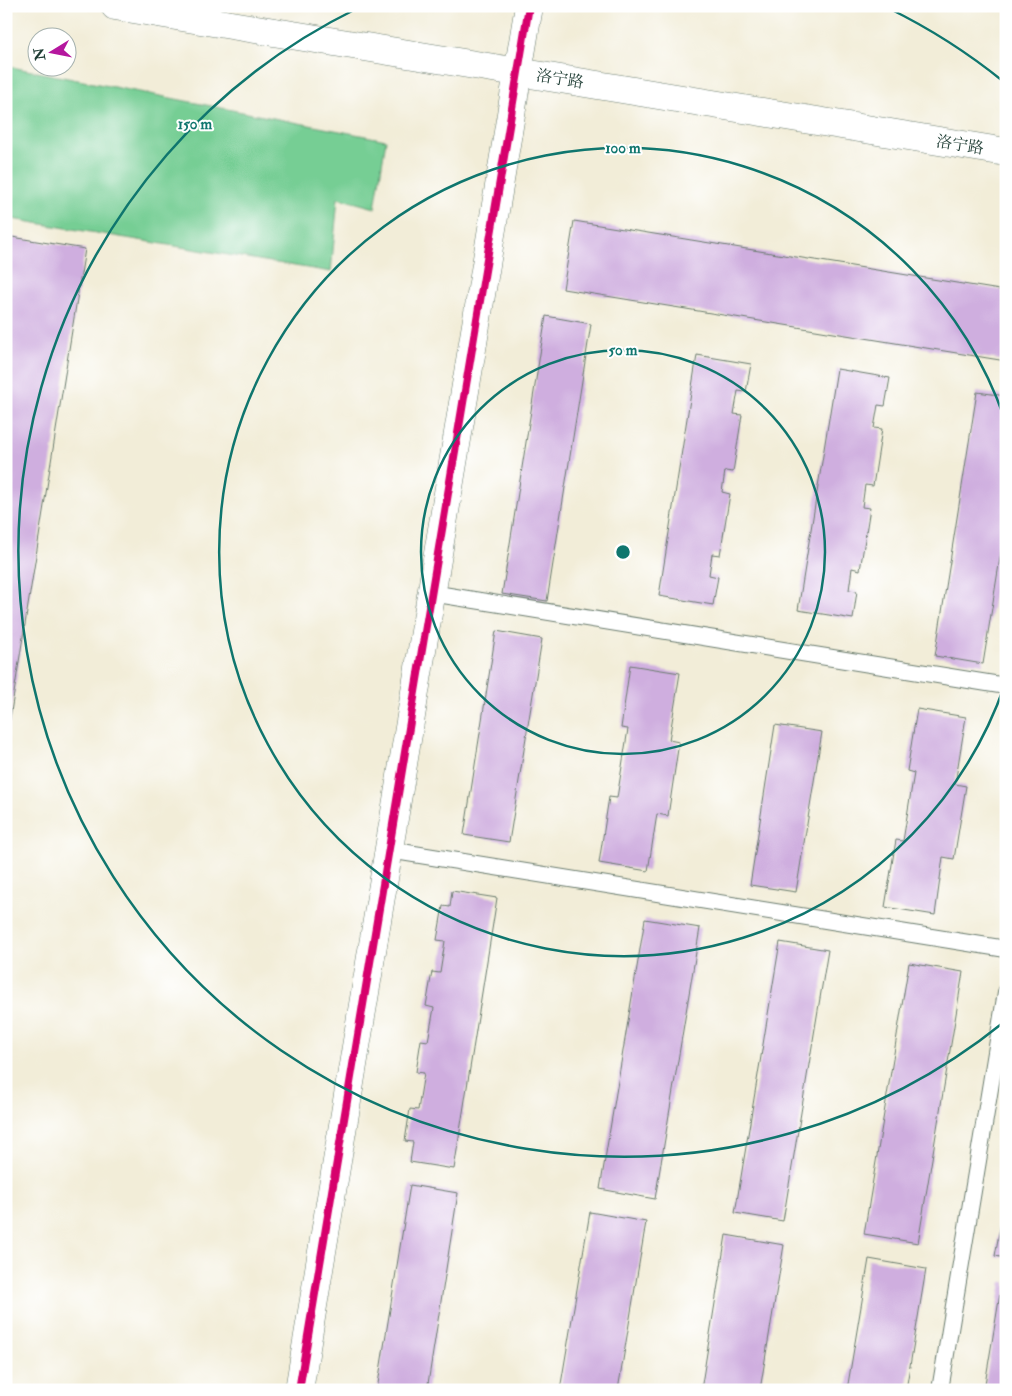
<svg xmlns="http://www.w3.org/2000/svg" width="1012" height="1396" font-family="'IM FELL Double Pica','Noto Serif SC',serif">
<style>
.green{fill:#76ce94;stroke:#4a8664}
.building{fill:#cfaedf}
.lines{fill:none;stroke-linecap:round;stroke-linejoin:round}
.service-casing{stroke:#697b6d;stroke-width:18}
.tertiary-casing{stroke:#697b6d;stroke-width:29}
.secondary-casing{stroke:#697b6d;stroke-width:29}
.service{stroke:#fff;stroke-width:16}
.tertiary{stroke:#fff;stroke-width:28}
.secondary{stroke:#fff;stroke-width:28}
.cycleway-casing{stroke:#fff;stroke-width:11}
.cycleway{stroke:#d6006c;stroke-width:8}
.ring{fill:none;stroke:#0f766e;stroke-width:2.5}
.labels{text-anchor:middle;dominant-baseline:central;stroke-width:4;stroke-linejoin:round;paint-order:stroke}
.street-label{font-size:16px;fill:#1f3d34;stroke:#fff}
.centre{fill:#0f766e;stroke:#fff;stroke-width:2.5}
.ring-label{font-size:15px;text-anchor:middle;font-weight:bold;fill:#0f766e;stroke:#fff;stroke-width:4;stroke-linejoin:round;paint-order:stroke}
</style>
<rect width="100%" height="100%" fill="#fff"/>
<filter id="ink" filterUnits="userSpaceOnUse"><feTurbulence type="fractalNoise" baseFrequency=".02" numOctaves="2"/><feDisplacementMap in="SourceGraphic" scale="10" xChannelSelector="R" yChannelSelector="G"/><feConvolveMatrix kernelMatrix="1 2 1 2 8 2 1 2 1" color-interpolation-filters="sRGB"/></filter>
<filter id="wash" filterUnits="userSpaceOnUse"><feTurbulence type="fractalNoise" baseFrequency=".0096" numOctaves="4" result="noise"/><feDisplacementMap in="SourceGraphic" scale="20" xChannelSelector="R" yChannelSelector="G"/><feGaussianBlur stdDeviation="1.12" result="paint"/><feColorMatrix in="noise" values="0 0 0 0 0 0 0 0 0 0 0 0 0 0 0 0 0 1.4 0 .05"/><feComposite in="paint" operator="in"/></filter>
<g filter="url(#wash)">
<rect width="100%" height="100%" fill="#f2edd8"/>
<!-- green -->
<path class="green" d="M6,66L386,140L375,208L338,198L331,272L6,218Z"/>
<g id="blocks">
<!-- building -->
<g class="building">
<path d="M574,221L1006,291V361L563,289Z"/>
<path d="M6,236L85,249L7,737H6Z"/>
<path d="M546,316L591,324L547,601L502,594Z"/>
<path d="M697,355L751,364L746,392L738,391L734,414L742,415L733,472L725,471L722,492L730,494L720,555L712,554L709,575L718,577L713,605L659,596Z"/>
<path d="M837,369L890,378L885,406L878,405L874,428L882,429L873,486L865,485L862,507L870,508L860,570L852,568L849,590L857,591L853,619L798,610Z"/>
<path d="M977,392L1006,396V521L983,664L935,656Z"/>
<path d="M496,631L542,639L509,842L464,835Z"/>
<path d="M630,665L680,673L669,740L679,742L668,816L657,814L648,871L599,863L609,797L617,798L628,729L621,728Z"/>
<path d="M917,709L966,717L955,784L966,786L954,859L943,857L935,915L885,907L896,840L903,841L914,773L907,771Z"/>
<path d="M775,725L822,732L796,892L750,885Z"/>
<path d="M452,891L497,898L454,1169L410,1162L413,1142L405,1141L410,1109L418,1110L424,1073L416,1072L421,1040L428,1041L434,1008L426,1006L432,972L440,973L445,941L437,940L443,906L450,907Z"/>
<path d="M645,919L700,928L655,1199L600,1189Z"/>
<path d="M780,942L828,950L783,1221L735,1213Z"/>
<path d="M909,963L963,972L918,1243L864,1234Z"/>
<path d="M410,1185L458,1193L427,1390H377Z"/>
<path d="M1005,1199H1006V1258L995,1256Z"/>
<path d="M590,1212L646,1222L618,1390H560Z"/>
<path d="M726,1235L784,1245L760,1390H701Z"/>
<path d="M869,1259L926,1269L906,1390H847Z"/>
<path d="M1002,1282H1006V1390H984Z"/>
</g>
</g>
</g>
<g filter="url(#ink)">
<use href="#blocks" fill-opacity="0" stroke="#697b6d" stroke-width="1"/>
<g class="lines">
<!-- service casing -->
<g class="service-casing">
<g id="service">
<path d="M431,593L1006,686"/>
<path d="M389,850L1006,949"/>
<path d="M940,1390L1006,992"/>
</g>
</g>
<!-- tertiary casing -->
<g class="tertiary-casing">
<path id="tertiary" d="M299,1390L529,6"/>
</g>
<!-- secondary casing -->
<g class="secondary-casing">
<path id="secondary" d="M115,6L1006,152"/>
</g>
<!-- service -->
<use href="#service" class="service"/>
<!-- tertiary -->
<use href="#tertiary" class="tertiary"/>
<!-- secondary -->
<use href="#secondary" class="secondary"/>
<!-- cycleway casing -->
<g class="cycleway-casing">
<path id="cycleway" d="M299,1390L529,6"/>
</g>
<!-- cycleway -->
<use href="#cycleway" class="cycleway"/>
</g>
</g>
<!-- distance rings -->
<g class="ring">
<circle cx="623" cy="552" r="202"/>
<path d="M1005 684A404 404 0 1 1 1005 420"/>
<path d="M1004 1022A605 605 0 1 1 358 8M888 8A605 605 0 0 1 1004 82"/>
</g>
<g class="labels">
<!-- street labels -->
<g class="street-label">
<text transform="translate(560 79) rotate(9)">洛宁路</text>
<text transform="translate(960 145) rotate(9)">洛宁路</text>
</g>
</g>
<circle cx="623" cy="552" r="8" class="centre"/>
<g class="ring-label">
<text x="195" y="129">150 m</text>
<text x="623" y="153">100 m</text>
<text x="623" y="355">50 m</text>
</g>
<!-- margin -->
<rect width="1012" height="1396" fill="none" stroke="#fff" stroke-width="25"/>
<!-- north arrow -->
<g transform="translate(52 52) rotate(260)"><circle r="24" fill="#ffffff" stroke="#a5b1ae"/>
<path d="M0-4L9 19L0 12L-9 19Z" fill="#b5179e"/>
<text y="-8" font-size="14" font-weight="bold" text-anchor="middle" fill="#1f3d34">N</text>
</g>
</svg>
